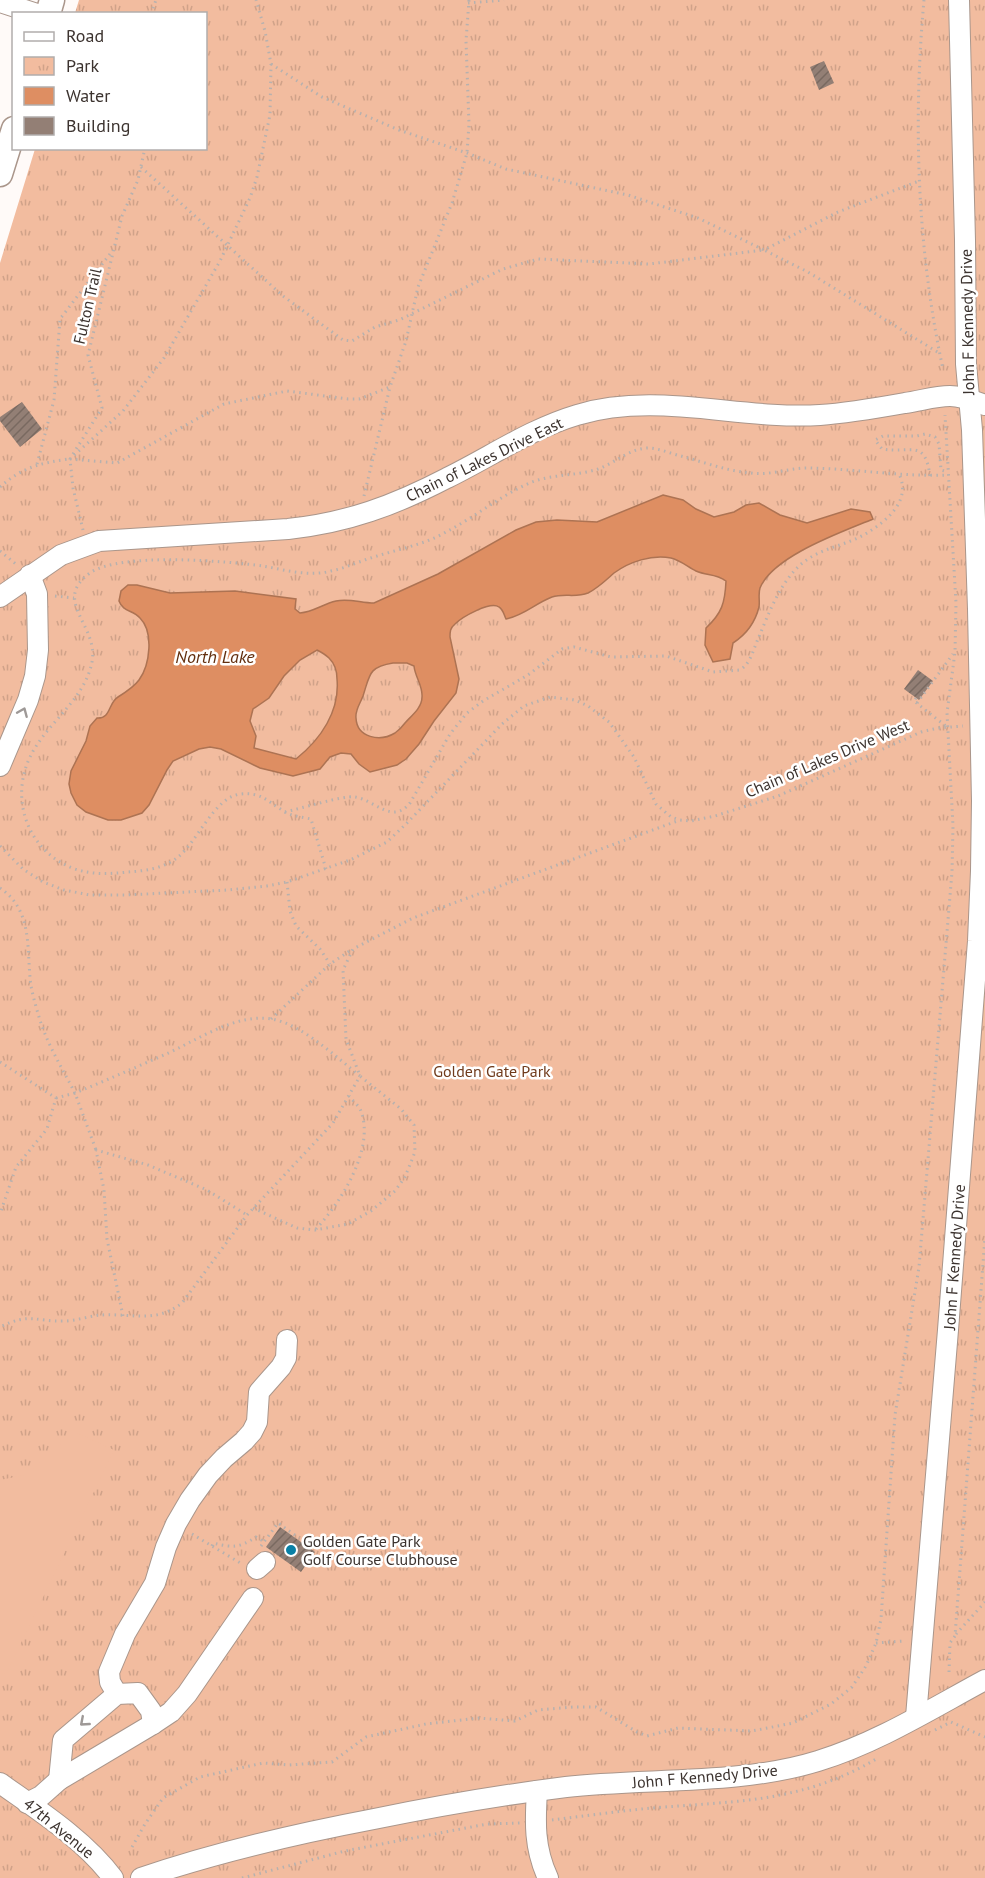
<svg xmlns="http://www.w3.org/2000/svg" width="985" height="1878" font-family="'PT Sans',sans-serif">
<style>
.park{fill:url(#park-tufts)}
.pitch{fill:#f2bc9f}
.water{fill:#de8e62;stroke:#ad7353;stroke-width:1.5;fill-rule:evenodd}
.building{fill:url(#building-hatch)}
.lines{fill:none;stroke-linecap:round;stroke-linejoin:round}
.minor-casing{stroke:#aa968b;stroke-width:22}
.major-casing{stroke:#aa968b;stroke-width:27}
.path{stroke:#b7b1ae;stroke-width:3;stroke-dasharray:1.5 4.5;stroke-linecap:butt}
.minor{stroke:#fff;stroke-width:20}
.major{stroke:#fff;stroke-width:24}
.oneway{stroke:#9e9997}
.poi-dot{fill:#0980a6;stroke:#fff;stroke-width:2}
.labels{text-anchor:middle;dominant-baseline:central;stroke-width:5;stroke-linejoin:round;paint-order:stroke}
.street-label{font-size:16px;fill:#3c332f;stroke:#fff}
.park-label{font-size:16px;fill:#703b1c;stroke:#fff}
.poi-label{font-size:16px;fill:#3c332f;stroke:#fff;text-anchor:start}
.water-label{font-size:18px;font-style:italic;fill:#632f0f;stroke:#fff}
</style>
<defs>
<pattern id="park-tufts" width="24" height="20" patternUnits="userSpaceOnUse" patternTransform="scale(1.5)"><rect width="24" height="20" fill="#f2bc9f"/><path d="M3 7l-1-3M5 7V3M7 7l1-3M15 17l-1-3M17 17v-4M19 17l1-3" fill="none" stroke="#d0a289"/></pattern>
<pattern id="building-hatch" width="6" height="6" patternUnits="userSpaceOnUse" patternTransform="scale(1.5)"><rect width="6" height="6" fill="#937f75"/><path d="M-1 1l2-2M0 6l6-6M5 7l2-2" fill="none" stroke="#796960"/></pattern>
</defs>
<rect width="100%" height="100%" fill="#fffaf8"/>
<!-- park -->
<path class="park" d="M79,0H985V1878H0V263L35,149L206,148V14L75,13Z"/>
<!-- pitch -->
<path class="pitch" d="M75,1432L114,1450L6,1674L0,1673V1480L25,1475Z"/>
<!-- water -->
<path class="water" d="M663,495L683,500L696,509L714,517L734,512L746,505L759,503L780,515L807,523L851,509L870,512L873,519C842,532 773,556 760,588C758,594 760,601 759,607C755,623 747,634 733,643L730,659L713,662L705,645L706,628C722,613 725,603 726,581C715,573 707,576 696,571C688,567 680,560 671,558C652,554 629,562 614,573C606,580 598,588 588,593C576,598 564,593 552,597C534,604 525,615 506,619C504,615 503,609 499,607C490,601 462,617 455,624C450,628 450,632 450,637L459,679L456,693L434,721L419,744L406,759L397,765L370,772L359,764L351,754L341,753L330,757L320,769L293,776L260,768L221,749L210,747L199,749L173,761L167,770L149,805L142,813L121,820H108L86,812L77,805L71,793L69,784L71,771L86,741L90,726L97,718C111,719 108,703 118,697C126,692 134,687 139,680C150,665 154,632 140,618C133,610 123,612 119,601L121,591L128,585H137L170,593L235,591L296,599L295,609L300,613C313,612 323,604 336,601C349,598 361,603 374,603L438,574L516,530L536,522L557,520L597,522ZM317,650C321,652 326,655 329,658C335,664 337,671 337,679C340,711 321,739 296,759L254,748L256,736L250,721L253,709L269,698L284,676L300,660ZM393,663H407L414,666C415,677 423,686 422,697C422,708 411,716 405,723C402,727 398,731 395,733C380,742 357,738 356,718C355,710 360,704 363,696C370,675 368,667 393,663Z"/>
<!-- building -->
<g class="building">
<path d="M824,61L834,83L819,90L810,67Z"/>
<path d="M22,402L42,429L20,447L0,421V417Z"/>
<path d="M918,670L933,681L919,700L904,689Z"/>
<path d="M280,1527L315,1552L301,1572L266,1547Z"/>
</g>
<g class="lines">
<!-- minor casing -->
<g class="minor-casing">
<g id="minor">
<path d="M0,2L37,14"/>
<path d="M0,597L61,555L99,541L288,529C347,523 395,505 447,478C490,457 530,429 577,415C656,391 739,420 820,415C849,413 877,408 905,403C920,401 935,396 950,396C962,396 974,401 985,405"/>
<path d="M0,766L28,700L35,676L38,650L37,594L30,575"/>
<path d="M257,1569L265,1562"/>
<path d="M117,1694L110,1682L109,1672L125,1634L155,1583L166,1547L176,1524L190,1500L208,1475L224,1458L244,1441L252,1432L257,1422L259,1392L281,1367L286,1358L287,1340"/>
<path d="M916,1717L948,1330L978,941L981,871L982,801L978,609L972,430L966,364L965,240L959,0"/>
<path d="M59,1780L63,1740L117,1694L138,1693L151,1711L153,1724"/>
<path d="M0,1783C38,1810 85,1840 113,1878"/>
<path d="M537,1791C535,1822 534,1848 548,1878"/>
<path d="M27,1803L41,1796L59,1780L153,1724L171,1712L187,1694L253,1598"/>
<path d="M141,1878C217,1852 295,1834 374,1819C438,1806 501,1795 566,1787C647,1778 741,1785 818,1761C877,1743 931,1709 985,1680"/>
</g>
</g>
<!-- major casing -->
<g class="major-casing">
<g id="major">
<path d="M48,14L52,0"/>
<path d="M0,174L14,129"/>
</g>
</g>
<!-- path -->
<g class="path">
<path d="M924,0C913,122 917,249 943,369"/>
<path d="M468,3L504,0"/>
<path d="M151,14L156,0"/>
<path d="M271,64L322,97L399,130L467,153L506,169L628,195L698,218L764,250L838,212L919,181"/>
<path d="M141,167L283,296L343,340L352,341L375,327L399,320L503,269L538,259L649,264L764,250L808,272L939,353"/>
<path d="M73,454L102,408L88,355L122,216L138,180L145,148"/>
<path d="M70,459L117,463L224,404L287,391L348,399H359L390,387L406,341L418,287L452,203L467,153L469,124L466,41L469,0"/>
<path d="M37,464L54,400L60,319L110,254"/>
<path d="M930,476C925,438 911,454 882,449L875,440L883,436H917L925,434L935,437L939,444L941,470L948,472"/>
<path d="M0,487C22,467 41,463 69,459"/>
<path d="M364,496L390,387"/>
<path d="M83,530L73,488L70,459L123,411L164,358L220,261L250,198L257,177L270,115L271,64L265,31L256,0"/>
<path d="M0,551L17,565"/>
<path d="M55,596L74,598"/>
<path d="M916,698L914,701L947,727"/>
<path d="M917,703L953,654"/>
<path d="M285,812C299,809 344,795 355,797C375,800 392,825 410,803L450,734L467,713L483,701L528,675L562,649L574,647L611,657L666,656L713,672L740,670C751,663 753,650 758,639C769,613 781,579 805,561C824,547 848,545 867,533C888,520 910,501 900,476"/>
<path d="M0,846L23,869L43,882L64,890L90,895H125L228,890L267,886L287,882L350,860L387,842L406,824L502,724L524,706L550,697L575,700L588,706L609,722L634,757L656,804L671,817L680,820L691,821L715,816L778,796L921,732L938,728L963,726"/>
<path d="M326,869L311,819C302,817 289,816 282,810C267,801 261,792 241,794C215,796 198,841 178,857C165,868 145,871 128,872C110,874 93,875 75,869C32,854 11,807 27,764C41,726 84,703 92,662C99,625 51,601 90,573C120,552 226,561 263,566C285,570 309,577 331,571C346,568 360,561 374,557C398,549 424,545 446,532C475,517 501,495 532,482C553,474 577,476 598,469C615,463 629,449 647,448C657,448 667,452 677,455C701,461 726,471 751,473C771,476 791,467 811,468C857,469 902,477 948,475"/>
<path d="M287,882L290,911L296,926L320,949L330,964"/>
<path d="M0,888C34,911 26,950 31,986C33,996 36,1007 39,1017C47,1044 62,1068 75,1093C105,1081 134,1068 164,1055C196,1041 235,1013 272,1019C303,1025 336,1057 360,1076L333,1123L247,1215L182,1303C155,1324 132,1313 101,1315C89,1316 76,1321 64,1321C35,1322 31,1312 0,1327"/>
<path d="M271,1019L330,964L351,950"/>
<path d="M0,1062L56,1098L47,1129L16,1167L0,1214"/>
<path d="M56,1098L75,1093L96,1150"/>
<path d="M253,1208L297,1228L315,1230L348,1224L371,1211L395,1191L405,1177L415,1152L414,1125L401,1109L360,1076L346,1039L343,970L353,949L413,918L680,820"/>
<path d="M316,1229C341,1202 375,1149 361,1111C359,1106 353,1101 349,1096"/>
<path d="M123,1316L107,1239L104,1190L96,1150L148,1165L207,1190L247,1215"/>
<path d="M192,1534L242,1564"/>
<path d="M212,1546L213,1543C233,1548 239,1548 256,1537L263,1541"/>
<path d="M261,1546L278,1523L299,1538"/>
<path d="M956,1634L985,1602"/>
<path d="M876,1643L904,1641"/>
<path d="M949,1672L950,1643L955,1636L985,1237"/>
<path d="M935,1730L951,1722L985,1737"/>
<path d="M552,1820C585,1816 619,1811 652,1808C736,1801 802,1803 878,1758"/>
<path d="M132,1847L145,1824L163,1798L200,1777L263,1763L289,1765L332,1762L366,1737L426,1724L479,1718L515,1721L538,1710L573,1707H596L637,1732L647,1736L678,1728L752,1731L793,1723L831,1704L852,1687L866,1666L876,1643L881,1619L895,1415L919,1267L952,872L953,826L947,713L955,652L956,603L945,415"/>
<path d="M242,1878L345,1851L487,1824L520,1823"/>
</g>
<!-- minor -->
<use href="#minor" class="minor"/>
<!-- major -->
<use href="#major" class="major"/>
</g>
<!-- one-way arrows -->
<defs><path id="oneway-chevron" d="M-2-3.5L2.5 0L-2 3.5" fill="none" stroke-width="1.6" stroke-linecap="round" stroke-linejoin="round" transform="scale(1.5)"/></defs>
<g class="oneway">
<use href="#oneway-chevron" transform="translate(23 712) rotate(-67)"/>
<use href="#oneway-chevron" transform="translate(84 1722) rotate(139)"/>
</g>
<!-- markers -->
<circle class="poi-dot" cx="291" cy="1550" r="6"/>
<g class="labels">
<!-- street labels -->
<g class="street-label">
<text transform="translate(87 306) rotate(-77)">Fulton Trail</text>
<text transform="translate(967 322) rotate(-91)">John F Kennedy Drive</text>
<text transform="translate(484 459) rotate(-26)">Chain of Lakes Drive East</text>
<text transform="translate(827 758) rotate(-23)">Chain of Lakes Drive West</text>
<text transform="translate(954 1257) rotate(-86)">John F Kennedy Drive</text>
<text transform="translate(705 1776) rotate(-5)">John F Kennedy Drive</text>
<text transform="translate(59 1828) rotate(39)">47th Avenue</text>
</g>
<!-- park labels -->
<g class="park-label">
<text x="492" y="1071">Golden Gate Park</text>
</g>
<!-- poi labels -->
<g class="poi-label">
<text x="303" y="1541">Golden Gate Park<tspan x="303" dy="18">Golf Course Clubhouse</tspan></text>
</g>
<!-- water labels -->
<g class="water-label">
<text x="215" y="656">North Lake</text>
</g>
</g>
<!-- legend -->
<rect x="12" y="12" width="195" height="138" fill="#ffffff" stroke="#b1adac" stroke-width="1.5"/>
<rect x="24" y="32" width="30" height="9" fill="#ffffff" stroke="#b1adac" stroke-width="1.5"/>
<text x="66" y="42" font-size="18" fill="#3c332f">Road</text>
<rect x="24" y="57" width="30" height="18" fill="url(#park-tufts)" stroke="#b1adac" stroke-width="1.5"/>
<text x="66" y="72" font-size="18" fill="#3c332f">Park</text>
<rect x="24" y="87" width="30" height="18" fill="#de8e62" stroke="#b1adac" stroke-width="1.5"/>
<text x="66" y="102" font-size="18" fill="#3c332f">Water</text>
<rect x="24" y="117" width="30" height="18" fill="#937f75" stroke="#b1adac" stroke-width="1.5"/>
<text x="66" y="132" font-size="18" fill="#3c332f">Building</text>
</svg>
